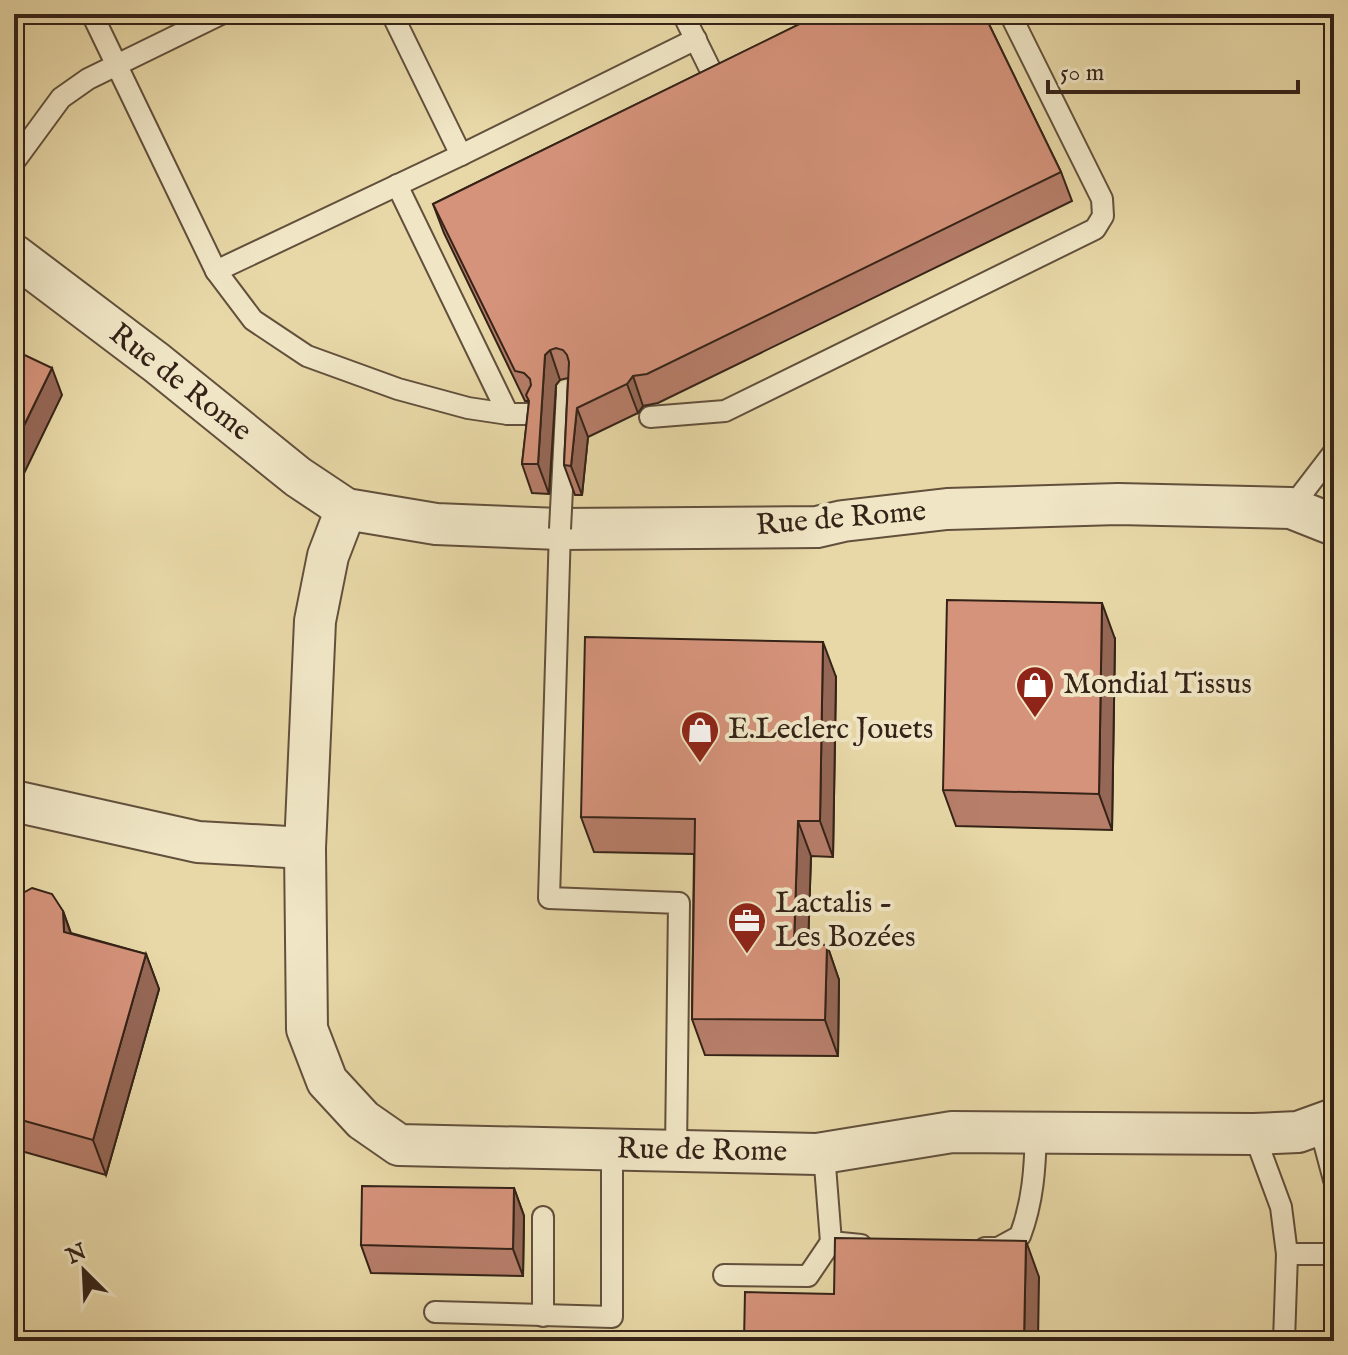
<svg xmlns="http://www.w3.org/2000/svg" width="1348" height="1355" font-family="'IM FELL English',serif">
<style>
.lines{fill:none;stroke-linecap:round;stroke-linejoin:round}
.lane-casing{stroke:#62503c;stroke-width:24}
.street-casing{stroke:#62503c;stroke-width:44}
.lane{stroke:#f0e6c6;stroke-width:20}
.street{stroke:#f0e6c6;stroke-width:40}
.lane-bridge-casing{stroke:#62503c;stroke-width:24;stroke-linecap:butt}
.lane-bridge{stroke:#f0e6c6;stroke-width:20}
.wall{fill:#b77e6a;stroke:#352318;stroke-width:2}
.shaded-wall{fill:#956756;stroke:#352318;stroke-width:2}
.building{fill:#d5937b;stroke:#352318;stroke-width:2}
.labels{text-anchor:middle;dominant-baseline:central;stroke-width:8;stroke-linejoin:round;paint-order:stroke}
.street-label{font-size:30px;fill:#352318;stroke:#f0e6c6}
.poi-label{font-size:30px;fill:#352318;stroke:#f0e6c6;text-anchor:start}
</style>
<rect width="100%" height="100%" fill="#e8d8a7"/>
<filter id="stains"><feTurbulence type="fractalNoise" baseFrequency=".0025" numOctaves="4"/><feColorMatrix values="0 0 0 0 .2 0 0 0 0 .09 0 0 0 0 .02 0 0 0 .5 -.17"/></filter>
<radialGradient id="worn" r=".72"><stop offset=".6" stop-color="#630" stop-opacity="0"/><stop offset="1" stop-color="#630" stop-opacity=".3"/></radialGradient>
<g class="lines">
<!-- lane casing -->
<g class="lane-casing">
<g id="lane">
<path d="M92,14L216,271L253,320L307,356L398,389L468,408L508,414H529"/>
<path d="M392,14L461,155"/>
<path d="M683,14L713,75"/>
<path d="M14,162L61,98L88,79L221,14"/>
<path d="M397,185L508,414"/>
<path d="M216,271L461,155L696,39"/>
<path d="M650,417L725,411L1095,229L1103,216L1102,199L1010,14"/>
<path d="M1291,508L1334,452"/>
<path d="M560,529L549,898L679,903L676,1151"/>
<path d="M1319,1124L1334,1180"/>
<path d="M1254,1134L1281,1207L1287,1254L1284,1341"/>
<path d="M824,1153L831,1242L861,1245"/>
<path d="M543,1217V1316"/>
<path d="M985,1248H998L1020,1236C1033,1202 1035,1168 1036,1132"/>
<path d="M1287,1254H1334"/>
<path d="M724,1275L808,1276L831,1242"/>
<path d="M435,1312L612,1317V1149"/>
</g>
</g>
<!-- street casing -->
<g class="street-casing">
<g id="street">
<path d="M14,255L157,363L298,477L346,509L436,524L560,529L817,527L843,521L947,509L1118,504L1291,508L1334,525"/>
<path d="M346,509L328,556L315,621L305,848L307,1029L327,1081L363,1120L399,1145L817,1154L952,1132L1254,1134L1298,1132L1334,1119"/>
<path d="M14,801L198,842L305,848"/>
</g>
</g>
<!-- lane -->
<use href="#lane" class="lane"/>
<!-- street -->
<use href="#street" class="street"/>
<!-- lane-bridge casing -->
<g class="lane-bridge-casing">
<path id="lane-bridge" d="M560,529L567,391"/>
</g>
<!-- lane-bridge -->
<use href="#lane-bridge" class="lane-bridge"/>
</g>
<!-- wall -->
<g class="wall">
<path d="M812,14H984L1061,172L1072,201L658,403L643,406L638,413L588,437L582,495H575L564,465L568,378L560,380L556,385L549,494L532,493L522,464L529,403L528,401H525L444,233L433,204L814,17Z"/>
<path d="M1115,639L1112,830L956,826L943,790Z"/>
<path d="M836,677L833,857L811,856L808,944L827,945L839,980L838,1056L705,1055L692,1019L694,854L594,852L581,817Z"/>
<path d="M14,898L63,911L71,933L146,954L159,989L106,1175L14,1149Z"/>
<path d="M514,1188L524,1216L523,1276L371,1273L361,1245Z"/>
</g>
<!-- shaded-wall -->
<g class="shaded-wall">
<path d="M550,350L560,380L556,385L549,494L538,464L545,355Z"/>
<path d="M52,368L62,395L14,494V446Z"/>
<path d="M633,376L643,406L638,413L627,384Z"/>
<path d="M577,408L588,437L582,495L571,466Z"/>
<path d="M1102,603L1115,639L1112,830L1099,794Z"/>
<path d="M823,642L836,677L833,857L820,821Z"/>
<path d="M798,821L811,856L807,979L794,944Z"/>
<path d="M63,911L75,946L64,932Z"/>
<path d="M827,945L839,980L838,1056L825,1020Z"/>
<path d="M146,954L159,989L106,1175L93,1140Z"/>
<path d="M514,1188L524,1216L523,1276L513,1249Z"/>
<path d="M1026,1241L1039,1277L1038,1341H1024Z"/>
</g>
<!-- building -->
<g class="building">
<path d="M817,14H984L1061,172L647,374L633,376L627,384L577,408L571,466L564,465L569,362L567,355L563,350L556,348L550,350L545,355L538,464H522L529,401L526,395L531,385L530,379L524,373L515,371L433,204L818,15Z"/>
<path d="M14,350L52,368L14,446Z"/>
<path d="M947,600L1102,603L1099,794L943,790Z"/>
<path d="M585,637L823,642L820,821H798L794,944L827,945L825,1020L692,1019L695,819L581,817Z"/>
<path d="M32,888L52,894L63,911L64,932L146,954L93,1140L14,1118V898Z"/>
<path d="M362,1186L514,1188L513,1249L361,1245Z"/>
<path d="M835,1238L1026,1241L1024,1341H744L745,1292L834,1294Z"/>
</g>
<!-- icons -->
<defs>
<g id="shop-pin" transform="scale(2)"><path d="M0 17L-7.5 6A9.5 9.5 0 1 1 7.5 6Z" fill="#8f2418" stroke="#f0e6c6"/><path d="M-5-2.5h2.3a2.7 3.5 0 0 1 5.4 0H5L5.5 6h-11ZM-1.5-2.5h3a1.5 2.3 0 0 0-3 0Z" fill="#fff"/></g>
<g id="office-pin" transform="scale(2)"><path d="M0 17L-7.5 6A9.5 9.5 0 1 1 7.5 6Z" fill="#8f2418" stroke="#f0e6c6"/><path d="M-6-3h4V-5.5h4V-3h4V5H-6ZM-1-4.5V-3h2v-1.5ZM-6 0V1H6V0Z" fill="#fff"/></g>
</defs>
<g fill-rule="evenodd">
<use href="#shop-pin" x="1035" y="685"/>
<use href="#shop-pin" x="700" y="730"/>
<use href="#office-pin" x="747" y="921"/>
</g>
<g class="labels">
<!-- street labels -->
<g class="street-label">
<text transform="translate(180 383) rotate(38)">Rue de Rome</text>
<text transform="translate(841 519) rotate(-5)">Rue de Rome</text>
<text transform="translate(702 1151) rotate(1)">Rue de Rome</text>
</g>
<!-- poi labels -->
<g class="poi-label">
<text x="1063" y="685">Mondial Tissus</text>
<text x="728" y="730">E.Leclerc Jouets</text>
<text x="775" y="904">Lactalis -<tspan x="775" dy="34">Les Bozées</tspan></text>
</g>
</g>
<!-- margin -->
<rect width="1348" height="1355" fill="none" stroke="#e8d8a7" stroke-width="48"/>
<rect x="16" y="16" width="1316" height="1323" fill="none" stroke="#352318" stroke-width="4"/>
<rect x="24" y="24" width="1300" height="1307" fill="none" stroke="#352318" stroke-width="2"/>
<!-- north arrow -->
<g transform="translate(84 1271) rotate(336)" stroke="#f0e6c6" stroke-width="6" paint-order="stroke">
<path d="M0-6L14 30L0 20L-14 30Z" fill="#352318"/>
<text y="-12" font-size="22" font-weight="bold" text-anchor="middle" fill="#352318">N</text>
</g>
<!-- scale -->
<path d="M1048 80v12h250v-12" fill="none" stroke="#352318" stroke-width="4"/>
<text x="1060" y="80" font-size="24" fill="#352318" stroke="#f0e6c6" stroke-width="6" paint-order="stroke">50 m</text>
<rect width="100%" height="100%" filter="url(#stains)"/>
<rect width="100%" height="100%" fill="url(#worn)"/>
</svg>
